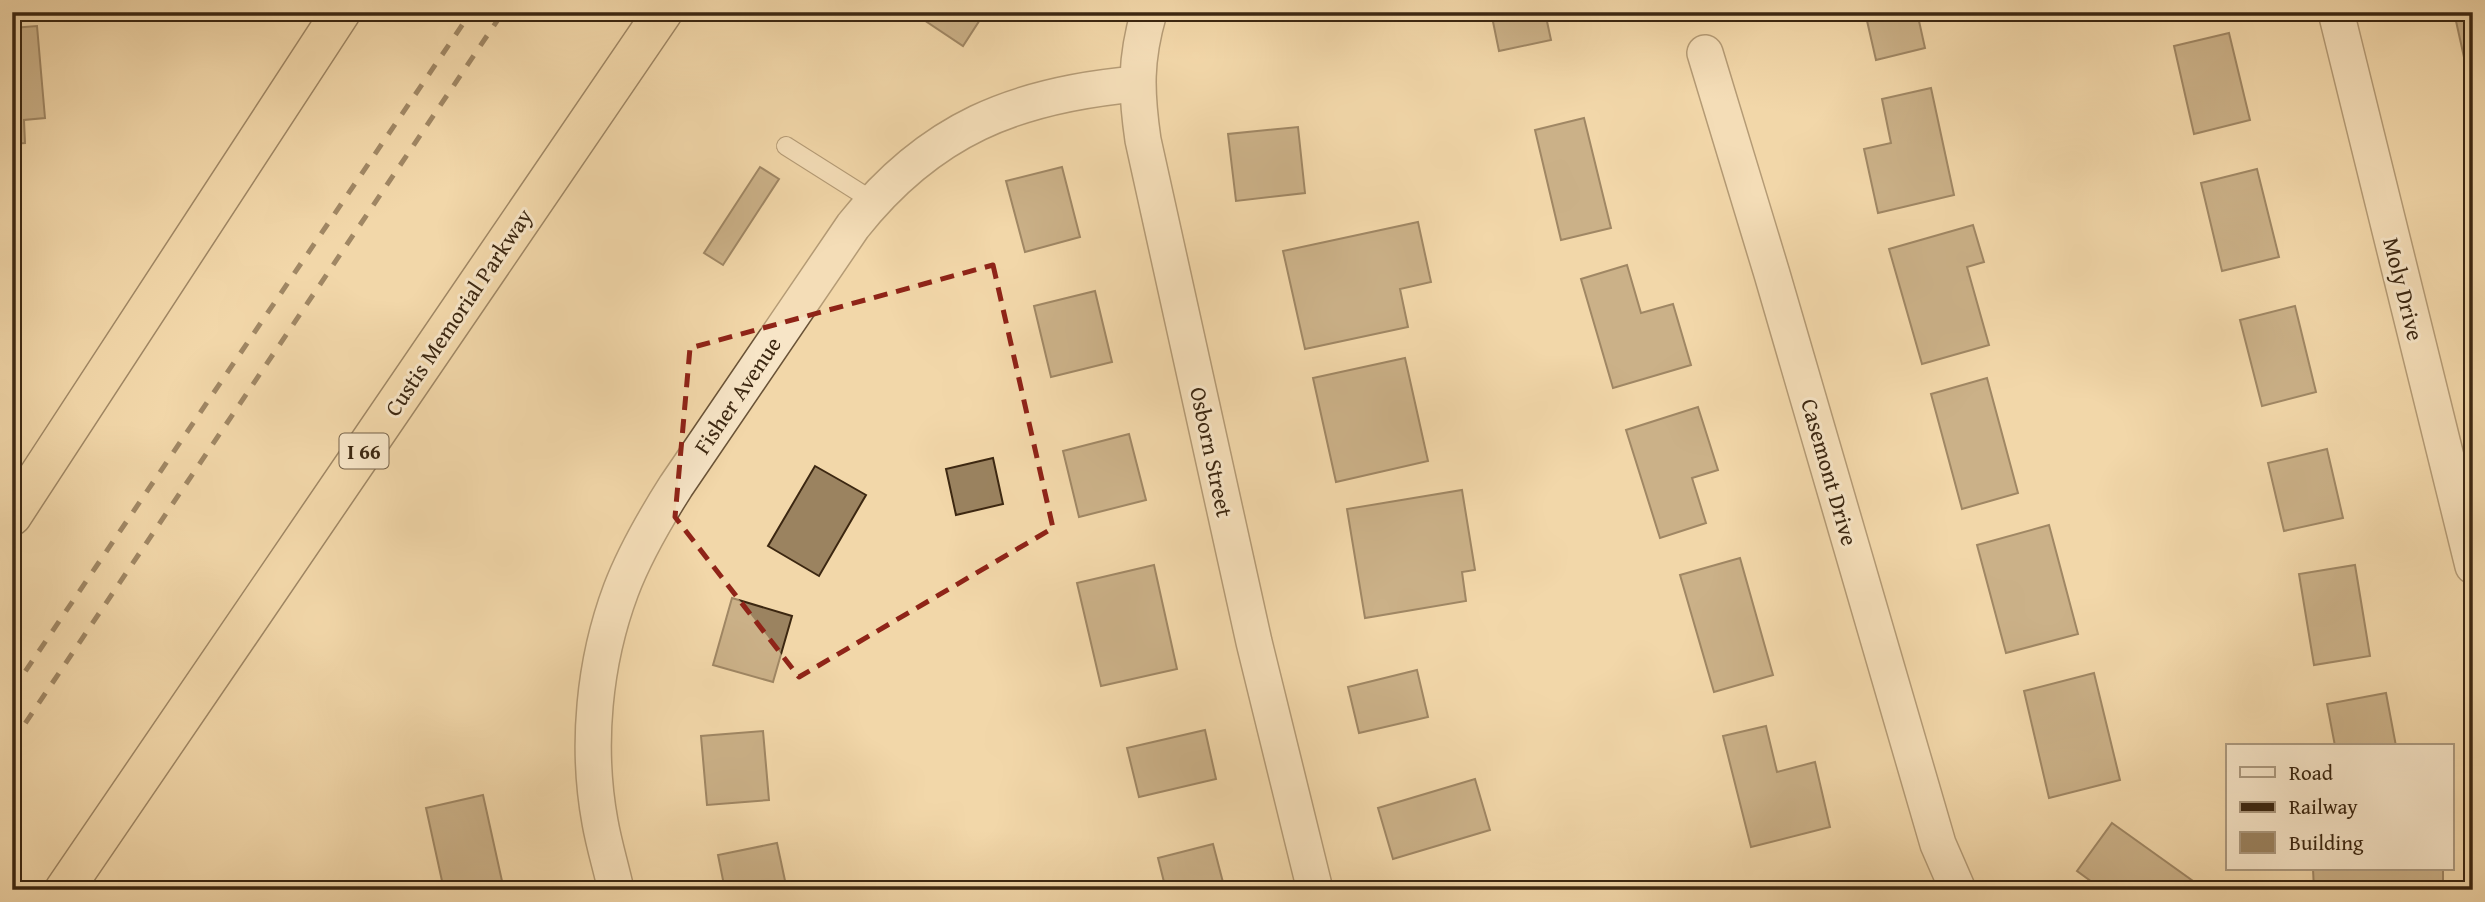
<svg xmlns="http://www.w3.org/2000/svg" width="2485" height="902" font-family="'Gentium Book Plus',serif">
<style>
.building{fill:#9b8360;stroke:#3c2711;stroke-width:2}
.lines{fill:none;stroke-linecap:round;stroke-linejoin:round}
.service-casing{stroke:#6a5337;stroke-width:20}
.minor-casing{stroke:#6a5337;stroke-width:38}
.motorway-casing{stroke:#3c2711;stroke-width:41}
.service{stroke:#f7e5c7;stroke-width:18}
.minor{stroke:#f7e5c7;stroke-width:35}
.motorway{stroke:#f2d7a9;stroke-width:38}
.rail{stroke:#3c2711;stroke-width:5;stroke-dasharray:12 12;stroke-linecap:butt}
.marked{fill:none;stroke:#8f2418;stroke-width:5;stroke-dasharray:14 9;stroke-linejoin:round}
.labels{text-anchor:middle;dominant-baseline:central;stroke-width:6;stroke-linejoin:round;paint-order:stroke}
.shield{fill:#f7e5c7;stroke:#746048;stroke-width:2}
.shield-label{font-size:21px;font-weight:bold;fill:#3c2711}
.street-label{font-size:23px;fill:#3c2711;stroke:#f7e5c7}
</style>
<rect width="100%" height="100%" fill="#f2d7a9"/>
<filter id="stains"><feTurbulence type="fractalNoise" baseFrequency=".00286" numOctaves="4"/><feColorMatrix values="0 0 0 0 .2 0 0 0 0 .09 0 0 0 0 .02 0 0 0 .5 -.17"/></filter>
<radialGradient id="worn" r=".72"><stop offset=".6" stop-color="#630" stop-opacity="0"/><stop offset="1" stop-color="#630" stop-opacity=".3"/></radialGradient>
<!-- building -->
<g class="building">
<path d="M912,12H985L963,46Z"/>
<path d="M1491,12H1545L1551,40L1499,51Z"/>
<path d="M1865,12H1917L1925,48L1876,60Z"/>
<path d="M2454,12H2473V98Z"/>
<path d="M37,26L45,118L24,120L25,143L12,144V28Z"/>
<path d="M2229,33L2250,120L2194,134L2174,46Z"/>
<path d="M1931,88L1954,195L1878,213L1864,149L1891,143L1882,99Z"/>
<path d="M1584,118L1611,228L1561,240L1535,130Z"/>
<path d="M1298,127L1305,193L1236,201L1228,134Z"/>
<path d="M760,167L779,179L723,265L704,253Z"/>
<path d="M1062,167L1080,237L1025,252L1006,181Z"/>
<path d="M2257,169L2279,257L2222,271L2201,183Z"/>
<path d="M1418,222L1431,282L1400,289L1408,327L1305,349L1283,251Z"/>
<path d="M1973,225L1984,262L1967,267L1989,345L1922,364L1889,249Z"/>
<path d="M1627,265L1641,313L1673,304L1691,365L1613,388L1581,279Z"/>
<path d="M1095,291L1112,362L1051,377L1034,306Z"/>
<path d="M2295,306L2316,392L2262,406L2240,320Z"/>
<path d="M1405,358L1428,461L1336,482L1313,378Z"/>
<path d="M1987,378L2018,493L1962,509L1931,394Z"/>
<path d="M1698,407L1718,470L1692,478L1706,523L1660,538L1626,430Z"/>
<path d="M1129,434L1146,500L1079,517L1063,451Z"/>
<path d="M2327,449L2343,518L2284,531L2268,463Z"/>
<path d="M993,458L1003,504L956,515L946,469Z"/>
<path d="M815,466L866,495L819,576L768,546Z"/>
<path d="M1462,490L1475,570L1462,572L1466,601L1365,618L1347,509Z"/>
<path d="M2049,525L2078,634L2006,653L1977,545Z"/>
<path d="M1740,558L1773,675L1714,692L1680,575Z"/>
<path d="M1154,565L1177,669L1101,686L1077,583Z"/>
<path d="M2355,565L2370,656L2314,665L2299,574Z"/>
<path d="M732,598L792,616L773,682L713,665Z"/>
<path d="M1417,670L1428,717L1359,733L1348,687Z"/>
<path d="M2094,673L2120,780L2049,798L2024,691Z"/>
<path d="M2386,693L2396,746H2335L2327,704Z"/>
<path d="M1766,726L1777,772L1815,762L1830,827L1751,847L1723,736Z"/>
<path d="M1205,730L1216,779L1139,797L1127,748Z"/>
<path d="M763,731L769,800L707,805L701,736Z"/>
<path d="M1475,779L1490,830L1393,859L1378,808Z"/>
<path d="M483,795L504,890H444L426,808Z"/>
<path d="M2112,823L2200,886L2197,890H2103L2077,871Z"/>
<path d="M777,843L787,890H725L718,855Z"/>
<path d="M1213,844L1225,890H1166L1158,858Z"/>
<path d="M2313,869H2443V890H2314Z"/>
</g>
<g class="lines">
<!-- service casing -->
<g class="service-casing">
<path id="service" d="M786,146L873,201"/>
</g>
<!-- minor casing -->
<g class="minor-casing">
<g id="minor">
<path d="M1149,12C1135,60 1136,92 1143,140L1254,642L1315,890"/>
<path d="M2336,12L2473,566"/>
<path d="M1705,53L1772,274L1938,844L1958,890"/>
<path d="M616,890C611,867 604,845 600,822C586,746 594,662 621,590C635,553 655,519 676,486L853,226C930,129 1015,95 1136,84"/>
</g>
</g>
<!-- motorway casing -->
<g class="motorway-casing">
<g id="motorway">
<path d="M12,516L341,12"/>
<path d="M64,890L663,12"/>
</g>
</g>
<!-- service -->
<use href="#service" class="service"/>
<!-- minor -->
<use href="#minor" class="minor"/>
<!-- motorway -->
<use href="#motorway" class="motorway"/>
<!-- rail -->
<g class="rail">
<path d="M12,691L471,12"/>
<path d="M12,743L503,12"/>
</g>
</g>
<!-- marked area -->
<path d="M0 0H2485V902H0ZM993,265L1053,528L799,677L675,517L690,348Z" fill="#f2d7a9" fill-opacity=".55" fill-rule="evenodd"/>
<path class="marked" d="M993,265L1053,528L799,677L675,517L690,348Z"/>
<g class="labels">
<!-- shield labels -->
<rect class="shield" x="339.5" y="433.5" width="49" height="35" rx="5"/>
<g class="shield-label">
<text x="364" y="451">I 66</text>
</g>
<!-- street labels -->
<g class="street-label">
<text transform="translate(2404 289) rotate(76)">Moly Drive</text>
<text transform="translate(458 312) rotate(-56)">Custis Memorial Parkway</text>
<text transform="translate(737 395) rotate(-56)">Fisher Avenue</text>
<text transform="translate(1212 452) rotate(78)">Osborn Street</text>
<text transform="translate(1830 472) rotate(74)">Casemont Drive</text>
</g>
</g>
<!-- margin -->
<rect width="2485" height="902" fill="none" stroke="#f2d7a9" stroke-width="42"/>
<rect x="14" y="14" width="2457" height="874" fill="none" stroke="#3c2711" stroke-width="3.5"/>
<rect x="21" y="21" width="2443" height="860" fill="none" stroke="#3c2711" stroke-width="2"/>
<!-- legend -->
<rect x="2226" y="744" width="228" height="126" fill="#f7e5c7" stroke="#ac997e" stroke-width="2"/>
<rect x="2240" y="767" width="35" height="10" fill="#f7e5c7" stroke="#ac997e" stroke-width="2"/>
<text x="2289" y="780" font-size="21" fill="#3c2711">Road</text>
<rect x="2240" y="802" width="35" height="10" fill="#3c2711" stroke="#ac997e" stroke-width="2"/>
<text x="2289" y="814" font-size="21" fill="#3c2711">Railway</text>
<rect x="2240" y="832" width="35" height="21" fill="#9b8360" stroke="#ac997e" stroke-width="2"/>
<text x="2289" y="850" font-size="21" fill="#3c2711">Building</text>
<rect width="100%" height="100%" filter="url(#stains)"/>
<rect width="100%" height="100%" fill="url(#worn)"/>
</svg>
